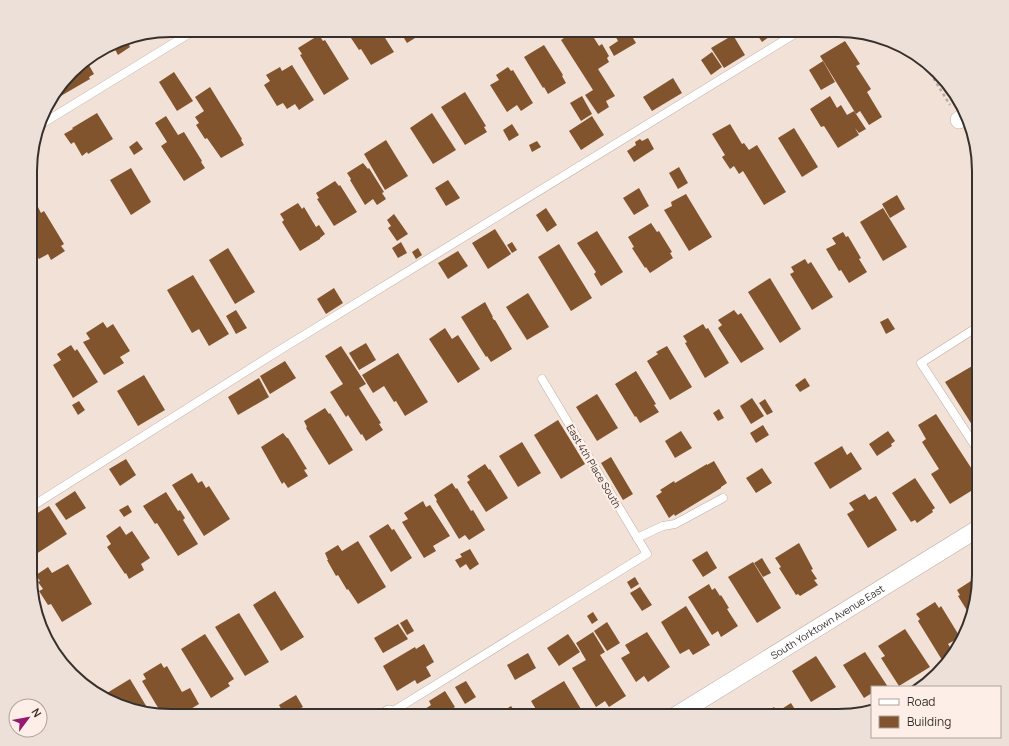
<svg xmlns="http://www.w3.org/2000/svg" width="1009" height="746" font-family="Manrope,sans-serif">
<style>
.building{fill:#82542d}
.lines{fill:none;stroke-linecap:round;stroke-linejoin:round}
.service-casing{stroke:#bdada3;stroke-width:9}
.minor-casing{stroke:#bdada3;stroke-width:18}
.path{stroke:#b7aaa1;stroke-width:2.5;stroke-dasharray:3 3;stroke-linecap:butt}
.service{stroke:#fff;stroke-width:8}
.minor{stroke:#fff;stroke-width:17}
.labels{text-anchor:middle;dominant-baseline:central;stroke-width:4;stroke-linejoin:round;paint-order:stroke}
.street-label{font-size:10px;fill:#37302c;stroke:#fdefe7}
.rim{fill:none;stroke:#37302c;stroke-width:2}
</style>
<rect width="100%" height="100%" fill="#f2e1d7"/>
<!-- building -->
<g class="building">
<path d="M282,30H291L284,34Z"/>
<path d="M350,30H380L394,52L371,65L361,49L359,50L351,38L354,36Z"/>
<path d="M399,30H428L407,43Z"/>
<path d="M568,30H589L599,46L602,44L609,56L607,58L609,62L598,69L615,96L606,101L609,107L598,114L585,95L593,90L561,40L570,34Z"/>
<path d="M612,30H641L642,32L633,38L636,43L614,56L609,47L618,41Z"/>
<path d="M754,30H770L773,34L762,42Z"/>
<path d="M319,35L323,41L325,40L349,79L324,95L300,55L302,54L298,48Z"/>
<path d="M733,35L745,55L724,68L711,48Z"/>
<path d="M126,39L130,47L118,55L112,44L118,41Z"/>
<path d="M845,41L860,64L856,66L871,89L867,92L882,117L869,125L860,111L856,114L820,56Z"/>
<path d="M544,45L563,75L562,76L566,83L548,94L544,87L543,88L524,57Z"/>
<path d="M712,52L722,67L711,75L701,60Z"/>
<path d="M86,60L94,74L89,77L90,79L59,97L58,95L52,99L78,65Z"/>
<path d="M823,61L835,82L821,90L809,70Z"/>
<path d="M292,65L314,100L299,110L295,104L287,109L283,103L277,106L264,85L270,81L266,75L280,67L282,71Z"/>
<path d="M508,67L511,71L513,70L533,103L521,111L517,105L507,112L490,85L499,80L496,75Z"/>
<path d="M174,72L193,101L177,111L159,82Z"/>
<path d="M673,78L682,93L652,111L643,97Z"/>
<path d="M210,87L242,139L241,140L244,145L221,158L207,138L205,139L196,125L199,123L195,117L204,111L195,97Z"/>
<path d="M465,92L486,126L484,127L487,132L465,145L441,107Z"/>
<path d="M582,96L592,114L581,121L570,103Z"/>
<path d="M830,96L837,108L841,105L847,115L854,111L866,129L859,133L855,128L859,135L838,148L824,126L821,127L810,109Z"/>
<path d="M97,113L113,139L88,154L87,152L82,156L74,142L71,144L64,134L73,129L72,128Z"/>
<path d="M432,113L456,150L433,164L410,128Z"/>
<path d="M166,116L178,135L184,132L202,161L201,162L205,168L184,181L161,146L167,142L155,123Z"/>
<path d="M592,116L604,135L581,150L569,131Z"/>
<path d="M512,124L519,135L509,141L503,130Z"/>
<path d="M730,124L742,144L744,143L749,150L757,145L786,192L764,205L743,171L739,174L734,166L730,169L722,157L725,155L712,134Z"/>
<path d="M794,128L818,167L802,177L778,138Z"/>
<path d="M648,138L654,149L634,162L627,151L636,145L635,142L640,139L642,141Z"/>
<path d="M386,140L408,176L385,190L364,154Z"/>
<path d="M137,141L143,149L134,155L129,147Z"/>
<path d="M537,141L541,147L532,152L529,145Z"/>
<path d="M363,163L368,169L369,168L384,192L382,193L386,199L377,205L373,199L365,205L350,180L351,179L347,173Z"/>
<path d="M679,167L688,183L678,189L669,173Z"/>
<path d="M131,168L151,202L131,215L110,180Z"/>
<path d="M448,180L460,198L446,206L435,188Z"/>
<path d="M335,181L339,186L340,185L357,212L334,226L317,199L319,198L316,193Z"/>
<path d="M639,188L649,206L634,215L623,198Z"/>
<path d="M686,194L712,237L689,251L664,210L672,206L671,202Z"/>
<path d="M897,195L905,209L890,218L882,204Z"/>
<path d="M298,203L302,209L304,207L316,227L319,225L325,234L320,238V239L300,251L282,222L284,220L280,214Z"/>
<path d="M38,207L41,213L44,211L64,244L61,246L65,251L51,260L48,254L39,259L31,246V211Z"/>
<path d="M546,208L557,225L547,232L536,215Z"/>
<path d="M883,208L907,247L883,261L860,222Z"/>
<path d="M394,214L408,234L397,241L388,228L391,226L387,220Z"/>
<path d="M651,223L657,232L659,231L672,252L670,253L673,258L650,273L646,267L645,268L632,248L634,247L628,237Z"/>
<path d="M495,229L511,254L488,269L472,243Z"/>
<path d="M597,231L623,272L601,286L594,274L596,272L577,243Z"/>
<path d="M843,232L846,237L848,236L861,258L859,259L867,272L849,283L841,270L839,271L826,249L836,244L832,238Z"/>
<path d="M401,242L407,253L398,258L392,248Z"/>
<path d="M512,242L517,250L512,253L507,245Z"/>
<path d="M559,244L592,298L571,311L538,257Z"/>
<path d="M228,248L255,292L235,304L209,260Z"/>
<path d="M418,248L422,255L416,259L412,252Z"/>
<path d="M458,251L468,266L448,279L438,263Z"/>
<path d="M805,259L808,264L811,262L833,297L812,310L790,274L794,272L791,267Z"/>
<path d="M193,275L229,334L209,346L199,329L192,333L167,290Z"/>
<path d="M770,278L801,329L780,343L748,292Z"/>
<path d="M334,288L343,303L326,314L317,299Z"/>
<path d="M528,293L549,327L527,340L506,307Z"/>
<path d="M485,302L493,317H492L494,320H495L512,349L491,362L487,356L486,357L461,317Z"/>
<path d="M236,310L247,328L236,334L226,316Z"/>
<path d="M734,310L738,315L741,313L764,349L741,363L718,328L722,325L718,320Z"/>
<path d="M888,318L895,329L886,334L880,322Z"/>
<path d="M103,322L107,328L113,324L130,351L120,357L124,363L104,375L83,342L90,339L86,333Z"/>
<path d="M703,324L706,329L708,328L729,363L705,378L685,343L687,342L683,336Z"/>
<path d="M445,328L452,339L458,335L480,369L458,383L429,339Z"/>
<path d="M366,343L376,360L359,370L349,353Z"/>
<path d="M71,345L75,351L77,349L98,382L73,398L53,365L61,360L57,354Z"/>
<path d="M341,346L366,384L359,388L381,423L379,424L383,430L366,441L362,434L361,435L348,415L346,417L330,392L343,384L325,356Z"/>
<path d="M667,346L692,387L670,400L647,361L658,354L656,352Z"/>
<path d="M398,353L428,402L405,416L396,401L394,402L384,386L373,393L362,375Z"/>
<path d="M285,361L296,378L270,394L260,376Z"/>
<path d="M979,362V436L945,382Z"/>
<path d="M636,371L656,404L654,405L659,412L640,423L636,416L635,417L615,384Z"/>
<path d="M144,375L165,410L138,426L117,391Z"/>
<path d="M259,378L269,397L238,415L228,397Z"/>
<path d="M805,378L810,386L800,392L795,385Z"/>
<path d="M597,394L618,428L597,441L576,407Z"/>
<path d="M752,398L764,416L751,424L740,406Z"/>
<path d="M765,399L773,412L767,415L759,403Z"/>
<path d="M79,401L85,410L78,415L72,405Z"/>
<path d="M325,408L329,414L330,413L353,450L329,465L306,428L307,427L304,421Z"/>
<path d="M719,409L724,418L718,421L713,413Z"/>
<path d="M936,414L979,480V486L950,504L931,474L939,469L922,442L926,439L918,425Z"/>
<path d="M558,420L585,464L561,479L534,435Z"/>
<path d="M763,425L769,435L756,443L750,433Z"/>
<path d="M681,431L692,448L675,458L665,441Z"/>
<path d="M888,431L895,441L891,444L892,446L877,456L869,444Z"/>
<path d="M283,433L287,438H288L307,469L304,470L308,476L288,488L284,482L282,484L261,447Z"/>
<path d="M522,442L541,473L518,487L499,456Z"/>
<path d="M842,446L847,455L851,452L862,469L830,489L814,463Z"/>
<path d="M611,457L633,494L623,500L601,463Z"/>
<path d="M126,459L136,475L120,486L109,469Z"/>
<path d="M714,461L727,483L721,487V488L675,516L674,514L669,518L656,496L662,492L660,490L674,481L675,483L707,464V465Z"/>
<path d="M485,464L489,470L490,469L508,498L486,512L467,482L470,480L467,476Z"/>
<path d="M762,468L772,483L756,493L746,478Z"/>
<path d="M192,473L198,483L202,481L206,488L209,486L230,519L204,536L172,485Z"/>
<path d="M915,478L935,508L932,510L933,512L917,523L915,520L911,522L892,493Z"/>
<path d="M452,483L456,489L457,488L471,511L473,510L485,530L469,540L465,535L459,539L436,501L437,500L434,495Z"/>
<path d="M75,491L86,508L66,520L55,504Z"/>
<path d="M166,492L178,511L180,510L185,518L183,520L198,544L178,556L157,523L155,524L143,506Z"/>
<path d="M865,494L869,500L876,496L897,530L868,548L847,514L854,510L849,503Z"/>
<path d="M423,501L426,507L430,505L450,536L433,546L436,551L424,558L402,522L408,519L404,513Z"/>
<path d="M128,505L132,512L124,517L119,510Z"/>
<path d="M49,506L67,534L33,556L31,553V517Z"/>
<path d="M388,524L392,530L394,529L412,558L391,572L369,536Z"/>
<path d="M120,526L126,535L132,531L150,558L141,564L144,570L129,579L126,573L125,574L107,547L111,544L106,536Z"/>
<path d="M358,541L386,587L358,604L348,589L347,590L338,575L336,576L327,560H328L325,553L338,545L342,551Z"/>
<path d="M799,543L813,569L811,570L817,579L814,580L818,585L800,596L798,594L796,595L779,568L781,567L775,558Z"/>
<path d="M470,549L479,564L470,570L466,564L460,568L455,560L462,557L460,554Z"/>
<path d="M707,551L717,568L703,577L692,560Z"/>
<path d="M762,558L771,573L763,577L754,563Z"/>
<path d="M753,562L781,608L757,623L728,577Z"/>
<path d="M68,564L92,604L62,622L51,604L48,605L39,591L43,589L38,582L40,581L36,575L48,567L52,573Z"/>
<path d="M635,577L639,584L631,589L627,582Z"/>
<path d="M974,579L977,584H979L971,617L958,596L960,595L957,590Z"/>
<path d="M709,584L712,590L715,588L720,596L721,595L729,608L727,609L738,626L721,637L718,631L712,635L688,597Z"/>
<path d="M640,587L652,605L642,611L630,593Z"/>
<path d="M275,591L304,637L281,651L253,605Z"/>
<path d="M935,602L939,608L941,606L960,637L948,644L954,653L942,660L918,621L920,619L916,614Z"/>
<path d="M686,606L710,645L693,655L689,649L680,654L661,622Z"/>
<path d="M593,612L598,620L592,624L587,616Z"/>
<path d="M239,613L269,662L245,676L215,627Z"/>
<path d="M407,619L414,631L407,635L400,623Z"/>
<path d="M607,622L620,643L607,651L594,631Z"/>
<path d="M398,624L408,639L383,653L374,638Z"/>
<path d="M905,629L930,667L899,686L881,658L885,656L878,646Z"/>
<path d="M593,632L605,652L600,655L626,696L609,707L605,701L596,707L572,668L586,660L576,643Z"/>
<path d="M647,632L670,667L648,682L644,676L636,682L621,658L630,653L625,645Z"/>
<path d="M205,634L234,679L228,683L230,686L211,698L181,649Z"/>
<path d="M568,634L580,652L559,666L547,648Z"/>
<path d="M424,644L434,662L426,667L431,676L417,684L415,680L397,691L383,666L415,647L416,649Z"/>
<path d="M865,652L888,687H872V693L864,698L843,665Z"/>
<path d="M528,653L536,668L515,680L507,665Z"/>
<path d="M816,656L836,687L811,702L792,671Z"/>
<path d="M161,663L164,668L167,666L182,692L190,688L199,704L179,716H163L142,681L146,679L143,674Z"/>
<path d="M130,679L151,714L126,708L102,696Z"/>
<path d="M466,681L476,697L465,704L455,687Z"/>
<path d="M564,681L584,714L583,716H540L531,701Z"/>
<path d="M445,691L455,707L440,716L437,714L434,716H416V715L431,705L429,701Z"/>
<path d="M296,695L303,707L299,709L301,712L295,716H285L279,705Z"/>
<path d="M791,703L799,716H760L774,707L777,712Z"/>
<path d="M511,706L518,716H495Z"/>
</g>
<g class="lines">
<!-- service casing -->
<g class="service-casing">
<g id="service">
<path d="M40,125L195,30"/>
<path d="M979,326L921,363L979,452"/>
<path d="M31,507L275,353L801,30"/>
<path d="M637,538L663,526L675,524L723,498"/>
<path d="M387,715L647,554L542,379"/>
</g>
</g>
<!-- minor casing -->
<g class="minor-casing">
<g id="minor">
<path d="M959,120L966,116"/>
<path d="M389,714L390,716"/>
<path id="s1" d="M675,716L979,528"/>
</g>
</g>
<!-- path -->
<g class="path">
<path d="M921,58L950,105"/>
<path d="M968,135L974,145"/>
</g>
<!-- service -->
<use href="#service" class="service"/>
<!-- minor -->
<use href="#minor" class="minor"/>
</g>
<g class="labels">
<!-- street labels -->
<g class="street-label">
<text transform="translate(594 466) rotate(59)">East 4th Place South</text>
<text stroke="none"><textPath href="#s1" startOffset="179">South Yorktown Avenue East</textPath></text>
</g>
</g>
<!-- crop -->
<path d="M0 0H1009V746H0ZM171 37H838A134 134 0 0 1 972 171V575A134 134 0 0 1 838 709H171A134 134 0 0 1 37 575V171A134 134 0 0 1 171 37Z" fill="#ede0d8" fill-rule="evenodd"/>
<path class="rim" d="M171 37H838A134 134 0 0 1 972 171V575A134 134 0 0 1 838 709H171A134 134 0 0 1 37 575V171A134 134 0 0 1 171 37Z"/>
<!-- legend -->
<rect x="871" y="686" width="130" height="52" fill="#fdefe7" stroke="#aea39c"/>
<rect x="879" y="699" width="20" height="6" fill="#ffffff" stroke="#aea39c"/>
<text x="907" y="706" font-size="12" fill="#37302c">Road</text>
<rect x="879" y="716" width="20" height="12" fill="#82542d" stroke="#aea39c"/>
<text x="907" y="726" font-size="12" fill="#37302c">Building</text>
<!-- north arrow -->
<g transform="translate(28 718) rotate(58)"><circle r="19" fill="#fdefe7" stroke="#aea39c"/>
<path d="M0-3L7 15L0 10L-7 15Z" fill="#961871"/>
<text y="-6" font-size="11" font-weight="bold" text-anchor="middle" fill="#37302c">N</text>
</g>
</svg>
